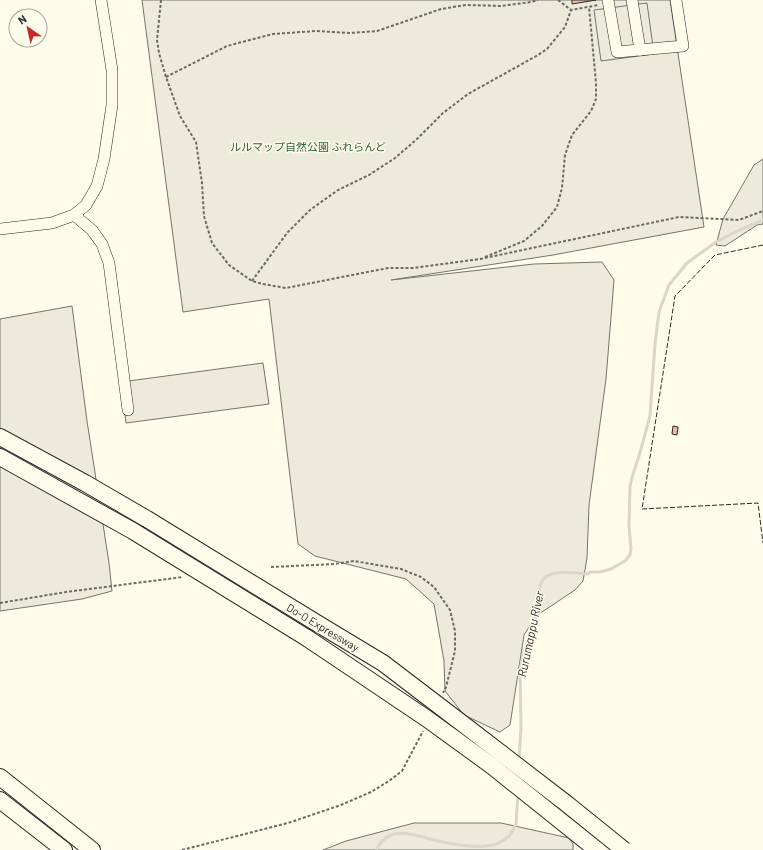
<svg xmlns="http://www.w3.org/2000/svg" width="763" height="850" font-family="Barlow,'Noto Sans JP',sans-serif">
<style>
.green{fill:#ecebdb;stroke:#74746e}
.parking{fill:#eceadb;stroke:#74746e}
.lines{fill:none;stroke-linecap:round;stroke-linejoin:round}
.stream{stroke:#d8d7c9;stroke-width:3}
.building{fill:#f2b8a0;stroke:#2b2b2b}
.minor-casing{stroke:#2b2b2b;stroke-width:12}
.highway-casing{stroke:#2b2b2b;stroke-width:18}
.path{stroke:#6a6964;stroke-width:2;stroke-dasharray:3 2;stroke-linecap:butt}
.minor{stroke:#fdfbea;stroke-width:11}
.highway{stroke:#fdfbea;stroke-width:16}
.highway-bridge-casing{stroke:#2b2b2b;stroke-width:18;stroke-linecap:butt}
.highway-bridge{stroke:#fdfbea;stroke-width:16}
.fence{stroke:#2b2b2b;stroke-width:1;stroke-dasharray:5 2;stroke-linecap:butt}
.labels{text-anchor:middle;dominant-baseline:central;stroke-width:3;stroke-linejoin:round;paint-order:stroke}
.park-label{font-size:11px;fill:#34623c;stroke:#fdfbea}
.street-label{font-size:11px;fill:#2b2b2b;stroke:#fdfbea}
.water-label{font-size:12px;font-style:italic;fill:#2b2b2b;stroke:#fdfbea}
</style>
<rect width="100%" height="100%" fill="#fdfbea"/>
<!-- green -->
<g class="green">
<path d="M142,0H670L704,227L553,255L391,280L534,264L602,262L614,280L606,379L589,505L587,558L583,581L575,590L536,616L524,635L510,725L500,732L464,715L445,691L444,661L434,604L406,579L315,556L298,544L269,299L183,312Z"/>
<path d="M763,159V224L757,225L725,246L716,245L723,219L754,165Z"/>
<path d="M72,306L87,421L109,563L112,591L82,599L0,611V319Z"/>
<path d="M414,823H501L569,838L573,844V850H323L346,841Z"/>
</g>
<!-- parking -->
<g class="parking">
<path d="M647,3L654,54L601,61L594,10Z"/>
<path d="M263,363L269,404L126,423L121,382Z"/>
</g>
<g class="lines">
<!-- stream -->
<g class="stream">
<path d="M519,761L521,727L520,670L524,652L536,617L534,613C537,609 536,603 537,598C539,594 539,588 541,583C547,568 574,573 587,574L590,572H600L611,569L625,561L630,555L631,548L629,526L630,486L633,474L639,456L650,416L655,344L659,312L669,285L687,263L716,242L735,232L763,220"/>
<path d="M376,850C379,844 384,838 391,835C400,831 417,835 427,838C445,843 477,850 496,844C501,843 505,839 509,836V837L516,824L518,794"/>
</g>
</g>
<!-- building -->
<g class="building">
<path d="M572,0H596L572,4Z"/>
<path d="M673,426L678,427L677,435L672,434Z"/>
</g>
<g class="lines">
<!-- minor casing -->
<g class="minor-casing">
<g id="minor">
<path d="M608,0L617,52L683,46L676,0"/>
<path d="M632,0L640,50"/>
<path d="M74,215L92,230L102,244L109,263L128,410"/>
<path d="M0,229L52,223L74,215L86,205L97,186L104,159L112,105V70L101,0"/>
</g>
</g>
<!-- highway casing -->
<g class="highway-casing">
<g id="highway">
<path d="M0,437L85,483L147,519L320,625"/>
<path d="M0,457L133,531L307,638"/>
<path d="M0,777L92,850"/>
<path d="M0,800L64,850"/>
</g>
</g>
<!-- path -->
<g class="path">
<path d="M161,0L157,40L159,53L166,77L180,116L196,142L202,183L204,216L212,243L229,265L252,281L263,284L286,288L388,268H413L480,259L679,217L739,220L763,211"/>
<path d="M558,0L571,10L599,5"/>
<path d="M166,77L227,46L273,34L316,31L350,33L377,31L441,9L466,5L501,6L531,2L538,0"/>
<path d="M485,257L524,241L542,226L557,207L562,188L565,155L572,135L591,111L596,99V83L589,7"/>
<path d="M252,281L287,233L310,210L338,190L369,175L395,158L417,139L443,113L468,94L538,55L547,49L565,27L571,10"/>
<path d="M271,567L335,564L354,561L401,569L421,577L434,587L450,610L455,631V651L446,687L443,693"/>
<path d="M0,603L66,592L183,577"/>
<path d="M182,850L288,823L341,805L371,792L389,781L402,771L423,731"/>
</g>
<!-- minor -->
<use href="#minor" class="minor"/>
<!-- highway -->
<use href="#highway" class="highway"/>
<!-- highway-bridge casing -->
<g class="highway-bridge-casing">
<g id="highway-bridge">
<path d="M320,625L383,663L463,724L567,804L624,850"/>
<path d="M307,638L426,718L492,766L597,850"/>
</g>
</g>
<!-- highway-bridge -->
<use href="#highway-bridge" class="highway-bridge"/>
<!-- fence -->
<path class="fence" d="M763,245L715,255L675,296L642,509L758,503L763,543"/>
</g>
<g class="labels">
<!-- park labels -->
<g class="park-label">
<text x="308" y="146">ルルマップ自然公園 ふれらんど</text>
</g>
<!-- street labels -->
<g class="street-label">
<text transform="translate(323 627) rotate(31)">Do-O Expressway</text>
</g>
<!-- water labels -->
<g class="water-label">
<text transform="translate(530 634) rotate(-78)">Rurumappu River</text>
</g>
</g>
<!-- north arrow -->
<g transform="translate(28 28) rotate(326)"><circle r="19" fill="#fdfbea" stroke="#a9a89e"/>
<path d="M0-3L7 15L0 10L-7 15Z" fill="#c62828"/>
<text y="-6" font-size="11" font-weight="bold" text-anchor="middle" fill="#2b2b2b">N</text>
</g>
</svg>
